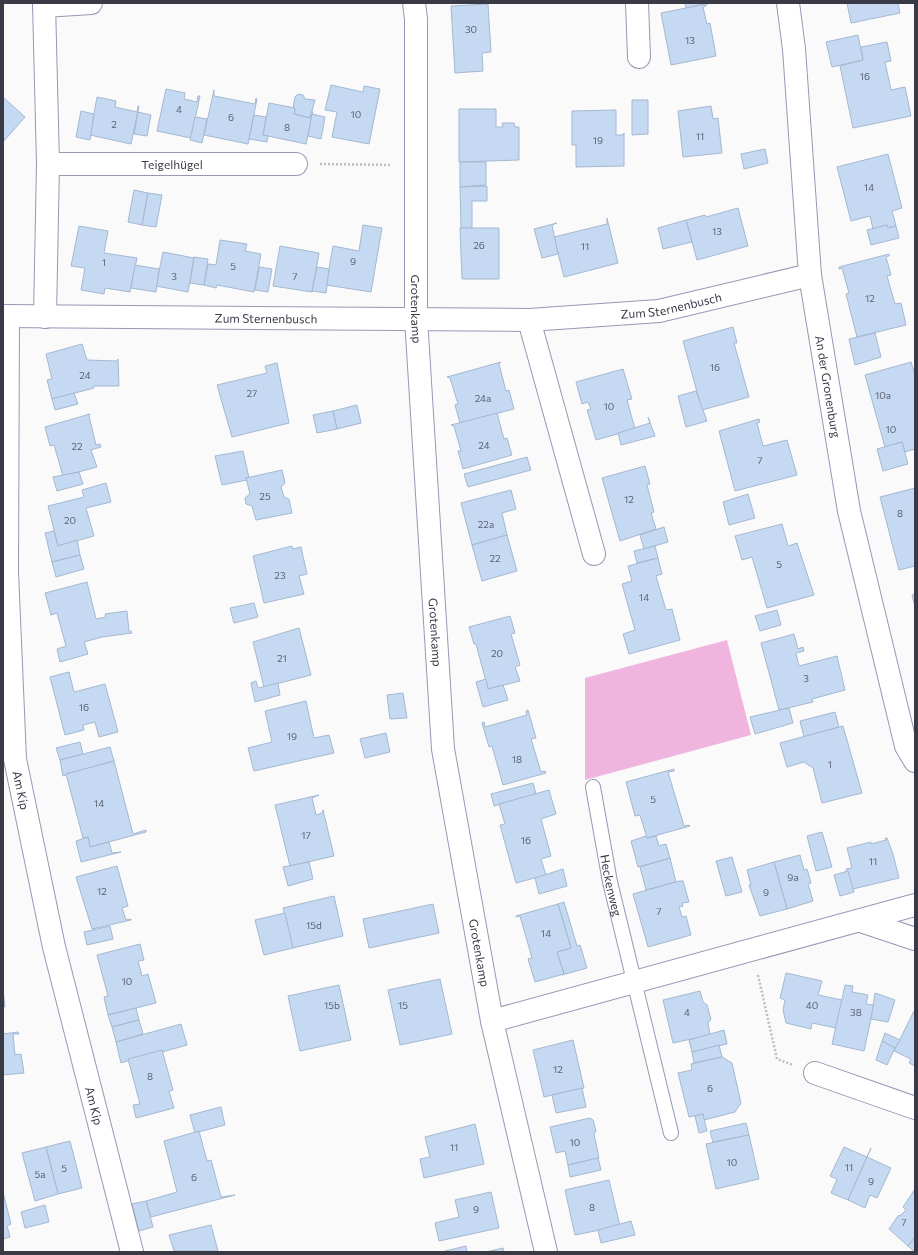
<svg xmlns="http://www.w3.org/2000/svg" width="918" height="1255" font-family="Commissioner,sans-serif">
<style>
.green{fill:#f0b5df}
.building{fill:#c5d9f3;stroke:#a4b8d1}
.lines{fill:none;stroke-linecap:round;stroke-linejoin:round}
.service-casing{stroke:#9698b5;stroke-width:16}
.minor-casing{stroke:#9698b5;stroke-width:24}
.path{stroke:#bebec2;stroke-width:2.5;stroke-dasharray:2 2;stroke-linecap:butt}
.service{stroke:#fff;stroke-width:14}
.minor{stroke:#fff;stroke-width:22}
.labels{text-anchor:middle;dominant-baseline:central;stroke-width:3;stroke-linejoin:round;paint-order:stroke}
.number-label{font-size:10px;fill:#5c6271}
.street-label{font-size:12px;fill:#393a46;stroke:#fff}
</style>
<rect width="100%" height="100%" fill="#fafafa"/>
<!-- green -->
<g class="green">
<rect x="3" y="172" width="1" height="117"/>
<path d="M727,640L751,735L585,780V678Z"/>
</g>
<!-- building -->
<g class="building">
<path d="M685,3H712L686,8Z"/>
<path d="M847,3H898L900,13L851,23Z"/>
<path d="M488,4L491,52L482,53L483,71L455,73L451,6Z"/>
<path d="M706,4V6L703,7L707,24L710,23L716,56L671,65L661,13Z"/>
<path d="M858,35L863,60L832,67L826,42Z"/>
<path d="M887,42L891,61L885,62L891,90L905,87L911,116L853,128L840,66L863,60L861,47Z"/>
<path d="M331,85L363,92L364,86L380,89L369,144L332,137L337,112L325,110Z"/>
<path d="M166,89L185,93L184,99L197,102L198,96H200L191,138L157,131Z"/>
<path d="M214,90V96L255,104L256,98L257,99L248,144L204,135Z"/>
<path d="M298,94L303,95L305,99L315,100L310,118L294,114L295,108H293L295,97Z"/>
<path d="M3,97L25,117L3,142Z"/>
<path d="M97,97L116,101L115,107L137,112L138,106H139L131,144L90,135Z"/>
<path d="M632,100H648V134L632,135Z"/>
<path d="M269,103L295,108L294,114L310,118L311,112H313L306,144L263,135Z"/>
<path d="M711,106L713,119L718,118L722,153L683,157L678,111Z"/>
<path d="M459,109H496V127H503L502,123H514L515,127H519V160L459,162Z"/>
<path d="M616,110V135H623L624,133V166L576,167V145H572V111Z"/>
<path d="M81,111L94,114L90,140L76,137Z"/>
<path d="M138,112L151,115L147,136L134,134Z"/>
<path d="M312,114L325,117L321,139L308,136Z"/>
<path d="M254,115L266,117L263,135L268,136L267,142L249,139Z"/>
<path d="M195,117L207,119L202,143L190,140Z"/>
<path d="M765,149L768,163L744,169L741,154Z"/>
<path d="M888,154L902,208L892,211L896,226L888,228L887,225L873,229L870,216L851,221L837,167Z"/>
<path d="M460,162H486V185L460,187Z"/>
<path d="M487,186V201H472V228H461L460,187Z"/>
<path d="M134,190L148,193L142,225L128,222Z"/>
<path d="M148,193L162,195L156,227L142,225Z"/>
<path d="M738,208L748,246L697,260L686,220L705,215L706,217Z"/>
<path d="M607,218L618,263L564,277L554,237L607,224Z"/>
<path d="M686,220L692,242L663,249L658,228Z"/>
<path d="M557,223L552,225L558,254L542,258L534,229Z"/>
<path d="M363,225L382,228L371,292L326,285L333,246L359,251Z"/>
<path d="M887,225L888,228L896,226L899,238L871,245L867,230Z"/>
<path d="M79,226L108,231L104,253L137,258L130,292L105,288L104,294L81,290L85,268L71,266Z"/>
<path d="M460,228H499V279H462Z"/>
<path d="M220,240L247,244L245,251L261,254L254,292L217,285L216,288L204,285L208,264L216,265Z"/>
<path d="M280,246L319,253L312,292L273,286Z"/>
<path d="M163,252L194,258L188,292L156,286Z"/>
<path d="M889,254V256L886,257L891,275L887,276L895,304L901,303L906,325L857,337L846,294L849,293L842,268L839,269V267Z"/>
<path d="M194,257L208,259L204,285L190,283Z"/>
<path d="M135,265L159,269L156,292L131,288Z"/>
<path d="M259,267L272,269L268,292L255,290Z"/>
<path d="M317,267L329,269L326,293L312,291Z"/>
<path d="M733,327L737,343H734L749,397L702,410L683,341Z"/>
<path d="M875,333L881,357L855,365L849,339Z"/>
<path d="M82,344L87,360L116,361L118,359L119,386H93L94,388L52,399L47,380L52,379L46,354Z"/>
<path d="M501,362L499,364L506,391L509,390L514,409L460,423L455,405L458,404L450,378L447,377Z"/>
<path d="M911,362L915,375V449L905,452L902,442L885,447L865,375Z"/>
<path d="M277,363L289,423L232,437L217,385L267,373L265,366Z"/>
<path d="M623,369L632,399L627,400L635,429L596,440L587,410L591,409L588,402L582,404L576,382Z"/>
<path d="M696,391L707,421L686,427L678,396Z"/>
<path d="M74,393L78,404L55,410L52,399Z"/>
<path d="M357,405L361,423L337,429L333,411Z"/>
<path d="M333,411L337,429L317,433L313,415Z"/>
<path d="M497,413L504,439L507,438L512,455L463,469L458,451H461L454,426L451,425Z"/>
<path d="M90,414L89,416L96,445L100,444L101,447L91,450L97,467L63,476L54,445L50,446L45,427Z"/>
<path d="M648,417L655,436L621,445L618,433L650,423Z"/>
<path d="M759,419L760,422L757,423L763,446L787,440L797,475L735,491L719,431Z"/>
<path d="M902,442L908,464L883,471L877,449Z"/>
<path d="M243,451L249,478H246L247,480L222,485L215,456Z"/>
<path d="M527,457L531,470L468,487L464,474Z"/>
<path d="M645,466L650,484L647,485L654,512L651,513L656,529L620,541L602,478Z"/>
<path d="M282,470L285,483L281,487L284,497L289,499L292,513L256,520L252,506L246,504L245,498L250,494L246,478Z"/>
<path d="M79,472L83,484L57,491L53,477Z"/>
<path d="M106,483L111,502L86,508L94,536L58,546L48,506L84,497L82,490Z"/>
<path d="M915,488V566L899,570L880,497Z"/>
<path d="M511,490L516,509L502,513L507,535L472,545L461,503Z"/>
<path d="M748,494L755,518L729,525L723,502Z"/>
<path d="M782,524L788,546L797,543L814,595L767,608L752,557L742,560L735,536Z"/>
<path d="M664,527L668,542L644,549L640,535Z"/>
<path d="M54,531L58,546L77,540L80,555L52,562L45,533Z"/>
<path d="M507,535L517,571L482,581L472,545Z"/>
<path d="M292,546L293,549L301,547L307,574L299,576L304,594L264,603L253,556Z"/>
<path d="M655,546L658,558L637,563L634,551Z"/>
<path d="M80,555L84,569L56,577L52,562Z"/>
<path d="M658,558L662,574L656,576L666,610L672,609L680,640L629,654L623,634L635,630L622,584L632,581L628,566Z"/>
<path d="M87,582L96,619L106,617L105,614L127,611L129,631H131L132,633L102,637L84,642L88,654L60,662L57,649L66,646L57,613L51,615L45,593Z"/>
<path d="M915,594V607L912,595Z"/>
<path d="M254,603L258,617L234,623L230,608Z"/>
<path d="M777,610L781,625L760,631L755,616Z"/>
<path d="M510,616L515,633L511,634L520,665L515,667L520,681L488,689L476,644H474L469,627Z"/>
<path d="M299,628L311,675L264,687L253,642Z"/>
<path d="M794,634L798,649L803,647L804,651L796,653L799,666L837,656L845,690L812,699L813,702L779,710L761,643Z"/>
<path d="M69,672L74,692L105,684L118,732L99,737L95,722L83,725L84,730L65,735L50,677Z"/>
<path d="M486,679L488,689L503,685L508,700L483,707L476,682Z"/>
<path d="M256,681L258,688L278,683L280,695L255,702L251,683Z"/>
<path d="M403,693L407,718L390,719L387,695Z"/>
<path d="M306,701L314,738L329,735L334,753L254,771L248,748L272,742L265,711Z"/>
<path d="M789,708L793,723L755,734L750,717Z"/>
<path d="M528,710L536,738L531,739L541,772L545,771L546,773L503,785L492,746L489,747L482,723L484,722L485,727L527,715L526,711Z"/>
<path d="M835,712L839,727L804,737L800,721Z"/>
<path d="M843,726L862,793L822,803L813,768L804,762L787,767L780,743Z"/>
<path d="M386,733L390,752L365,758L360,739Z"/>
<path d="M80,742L83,754L60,760L56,748Z"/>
<path d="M110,747L114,761L66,774V775L63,776L60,760Z"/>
<path d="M114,761L133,834L146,830V832L90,847L88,837L83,838L66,774Z"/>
<path d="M674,769V771L668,772L684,826L689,825L690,826L647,838L640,815L635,816L626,782Z"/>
<path d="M533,783L536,794L494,806L491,794Z"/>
<path d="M549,790L556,814L541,819L551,856L541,859L546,875L516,883L500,825L505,824L499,804Z"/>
<path d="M319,795L312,798L316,815L322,813L323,810L334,856L290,866L275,805Z"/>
<path d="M822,832L832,867L816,871L807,836Z"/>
<path d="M646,836L647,838L656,836L659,846L666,844L670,858L638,867L631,841Z"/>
<path d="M88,837L90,847L109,842L112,853L121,852L81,862L76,841Z"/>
<path d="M885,838H887L893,854L899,878L853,889L846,869L852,868L847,848L871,842V844L886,840Z"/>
<path d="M800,855L804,870L807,869L811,883L808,884L813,901L787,909L774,862Z"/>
<path d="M732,857L742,892L726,896L716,861Z"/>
<path d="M670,858L676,882L646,890L640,867Z"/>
<path d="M309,862L313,879L288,886L283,867Z"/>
<path d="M774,862L787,909L760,916L749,885H751L747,870Z"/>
<path d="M117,866L128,906L122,908L126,920L131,919V920L92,929L76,877Z"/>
<path d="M563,869L567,886L539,894L535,878Z"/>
<path d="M848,871L854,892L840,896L834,875Z"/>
<path d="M679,881H683L689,902L682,903L683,906L679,907L682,917L686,916L691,935L648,947L633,894Z"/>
<path d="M334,896L343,936L293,948L283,908Z"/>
<path d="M564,902L577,946L580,945L587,968L562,975L564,974L557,952L571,948L558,904Z"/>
<path d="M433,904L439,933L369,948L363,919Z"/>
<path d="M558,904L571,948L557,952L564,974L535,982L528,959L532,958L520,916L516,917V916Z"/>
<path d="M285,913L293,948L264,955L255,920Z"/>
<path d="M110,926L113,939L87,945L84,932Z"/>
<path d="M140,944L144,960L138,961L142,976L148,974L156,1003L108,1015L104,997L108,996L97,955Z"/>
<path d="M786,973L822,981L818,995L842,1000L836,1028L812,1023L811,1029L786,1023L783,1010L785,1000L780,998Z"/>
<path d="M440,979L452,1034L400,1045L388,990Z"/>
<path d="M339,985L351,1040L300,1051L288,996Z"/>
<path d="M845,985L853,986L852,992L868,995L866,1004L874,1005L864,1051L832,1044Z"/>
<path d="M3,990L5,1007H3Z"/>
<path d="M700,991L703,1002L707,1005L711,1019L708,1023L710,1035L673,1043L663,1000Z"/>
<path d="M875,993L895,1000L888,1022L871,1019Z"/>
<path d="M136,1008L139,1020L112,1027L108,1015Z"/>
<path d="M914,1011H915V1066L909,1063L911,1059L894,1051Z"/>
<path d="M139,1020L143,1034L116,1042L112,1027Z"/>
<path d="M181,1024L187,1045L162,1052V1050L121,1063L116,1042Z"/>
<path d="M724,1030L727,1044L692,1052L689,1040Z"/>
<path d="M18,1032L19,1034H13L15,1055L21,1054L24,1073L3,1075V1034Z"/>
<path d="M885,1033L900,1040L895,1048L882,1041Z"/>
<path d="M573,1040L584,1088L544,1097L533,1050Z"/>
<path d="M882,1041L895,1048L887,1065L876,1060Z"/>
<path d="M719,1045L722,1057L694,1063L692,1052Z"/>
<path d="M162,1050L173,1090L169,1091L174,1108L136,1118L133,1105L140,1104L128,1059Z"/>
<path d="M722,1057L732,1063L741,1103L735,1112L704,1120L703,1114L689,1117L678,1073L692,1070L691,1064Z"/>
<path d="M582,1088L586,1107L556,1113L552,1095Z"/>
<path d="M221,1107L225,1125L195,1133L190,1115Z"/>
<path d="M703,1114L707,1131L699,1133L695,1116Z"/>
<path d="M590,1118L593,1120L596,1131L594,1134L599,1158L568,1165L565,1151L556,1153L550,1127Z"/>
<path d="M746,1123L749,1135L713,1142L710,1131Z"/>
<path d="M475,1124L484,1164L424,1178L420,1159L430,1157L425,1137Z"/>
<path d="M199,1131L207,1161L211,1160L221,1197L235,1195L151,1217L146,1201L177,1192L164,1141Z"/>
<path d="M749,1135L759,1179L716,1189L706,1144Z"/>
<path d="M70,1141L82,1188L58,1194L46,1147Z"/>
<path d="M46,1147L58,1194L35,1201L22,1153Z"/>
<path d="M844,1147L867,1157L871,1148L848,1200L831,1193L837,1179L830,1176Z"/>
<path d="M867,1157L891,1168L877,1198L870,1195L865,1208L848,1200Z"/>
<path d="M598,1158L601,1170L570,1177L568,1165Z"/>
<path d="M609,1180L620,1226L575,1235L565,1190Z"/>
<path d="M915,1189V1237L908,1246L889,1229L898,1216L901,1215L906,1210L903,1207Z"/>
<path d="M3,1192L11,1224L7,1226L10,1237L3,1239Z"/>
<path d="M491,1192L499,1228L439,1241L435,1223L459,1217L455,1200Z"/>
<path d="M146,1201L153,1227L139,1231L132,1204Z"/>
<path d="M45,1205L49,1222L25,1228L21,1212Z"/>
<path d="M631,1221L635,1235L601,1243L598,1230Z"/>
<path d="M211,1225L218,1251H174L169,1235Z"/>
<path d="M915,1237V1252L908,1246Z"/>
<path d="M466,1246L467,1252H441Z"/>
<path d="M503,1248L504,1252H486Z"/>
</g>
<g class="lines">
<!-- service casing -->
<g class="service-casing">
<g id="service">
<path id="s1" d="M593,787L610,882L671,1133"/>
</g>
</g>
<!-- minor casing -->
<g class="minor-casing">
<g id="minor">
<path d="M44,3L48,164L45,317"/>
<path id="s2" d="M414,3L416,19V318L443,749L492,1021L546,1252"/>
<path d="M637,3L639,57"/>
<path id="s3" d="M788,3L794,49L810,275L849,511L906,746L915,761"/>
<path d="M44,6L91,3"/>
<path id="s4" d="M48,164H296"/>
<path id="s5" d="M3,316L529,320L659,311L810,275"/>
<path id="s6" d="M8,316L7,572L15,759L54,947L132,1252"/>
<path d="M529,320L594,554"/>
<path d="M861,921L915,939"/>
<path d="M492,1021L915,905"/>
<path d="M815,1073L915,1108"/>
</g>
</g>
<!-- path -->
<g class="path">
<path d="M320,164L391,165"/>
<path d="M758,975L777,1059L793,1065"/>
</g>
<!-- service -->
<use href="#service" class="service"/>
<!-- minor -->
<use href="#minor" class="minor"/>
</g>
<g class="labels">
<!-- number labels -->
<g class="number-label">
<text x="471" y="29">30</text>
<text x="690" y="40">13</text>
<text x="865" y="76">16</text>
<text x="179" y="109">4</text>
<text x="356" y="114">10</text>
<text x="231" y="117">6</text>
<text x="114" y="124">2</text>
<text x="287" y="127">8</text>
<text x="700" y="136">11</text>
<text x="598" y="140">19</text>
<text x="869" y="187">14</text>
<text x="717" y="231">13</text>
<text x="479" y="245">26</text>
<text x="585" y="246">11</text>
<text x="353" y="261">9</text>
<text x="104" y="262">1</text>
<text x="233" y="266">5</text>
<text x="174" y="276">3</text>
<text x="295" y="276">7</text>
<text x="870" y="298">12</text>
<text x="715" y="367">16</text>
<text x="85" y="375">24</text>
<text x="252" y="393">27</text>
<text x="883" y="395">10a</text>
<text x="483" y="398">24a</text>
<text x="609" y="406">10</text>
<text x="891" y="429">10</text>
<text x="484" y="445">24</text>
<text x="77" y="446">22</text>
<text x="760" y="460">7</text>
<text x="265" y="496">25</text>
<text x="629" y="499">12</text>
<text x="900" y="513">8</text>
<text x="70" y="520">20</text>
<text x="486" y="524">22a</text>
<text x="495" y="558">22</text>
<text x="779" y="564">5</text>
<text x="280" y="575">23</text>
<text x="644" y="597">14</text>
<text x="497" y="653">20</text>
<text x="282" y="658">21</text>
<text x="806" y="678">3</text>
<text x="84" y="707">16</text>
<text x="292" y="736">19</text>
<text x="517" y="759">18</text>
<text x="830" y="764">1</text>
<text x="653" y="799">5</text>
<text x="99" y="803">14</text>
<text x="306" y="835">17</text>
<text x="526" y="840">16</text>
<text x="873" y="861">11</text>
<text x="793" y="877">9a</text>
<text x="102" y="891">12</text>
<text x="766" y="892">9</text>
<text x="659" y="911">7</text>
<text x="314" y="925">15d</text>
<text x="546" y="933">14</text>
<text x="127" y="981">10</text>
<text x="332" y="1005">15b</text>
<text x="403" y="1005">15</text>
<text x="812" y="1005">40</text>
<text x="687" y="1012">4</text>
<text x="856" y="1012">38</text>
<text x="558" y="1069">12</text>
<text x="150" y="1076">8</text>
<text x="710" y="1088">6</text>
<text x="575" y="1142">10</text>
<text x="454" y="1147">11</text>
<text x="732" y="1162">10</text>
<text x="849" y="1167">11</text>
<text x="64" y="1168">5</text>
<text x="40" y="1174">5a</text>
<text x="194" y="1177">6</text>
<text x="871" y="1181">9</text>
<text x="592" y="1207">8</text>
<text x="476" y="1209">9</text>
<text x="904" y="1222">7</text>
</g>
<!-- street labels -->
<g class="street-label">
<text stroke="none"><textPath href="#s4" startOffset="124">Teigelhügel</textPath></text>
<text stroke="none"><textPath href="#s5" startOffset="669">Zum Sternenbusch</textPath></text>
<text stroke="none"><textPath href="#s2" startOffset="306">Grotenkamp</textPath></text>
<text stroke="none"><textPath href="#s5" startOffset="263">Zum Sternenbusch</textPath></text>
<text stroke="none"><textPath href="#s3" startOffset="386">An der Gronenburg</textPath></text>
<text stroke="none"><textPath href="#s2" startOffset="630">Grotenkamp</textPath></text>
<text stroke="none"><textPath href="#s6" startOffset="475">Am Kip</textPath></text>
<text stroke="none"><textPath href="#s1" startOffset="100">Heckenweg</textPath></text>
<text stroke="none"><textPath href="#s2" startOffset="954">Grotenkamp</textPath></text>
<text stroke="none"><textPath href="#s6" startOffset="799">Am Kip</textPath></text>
</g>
</g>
<!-- border -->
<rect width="918" height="1255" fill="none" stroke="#393a46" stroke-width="8"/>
</svg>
